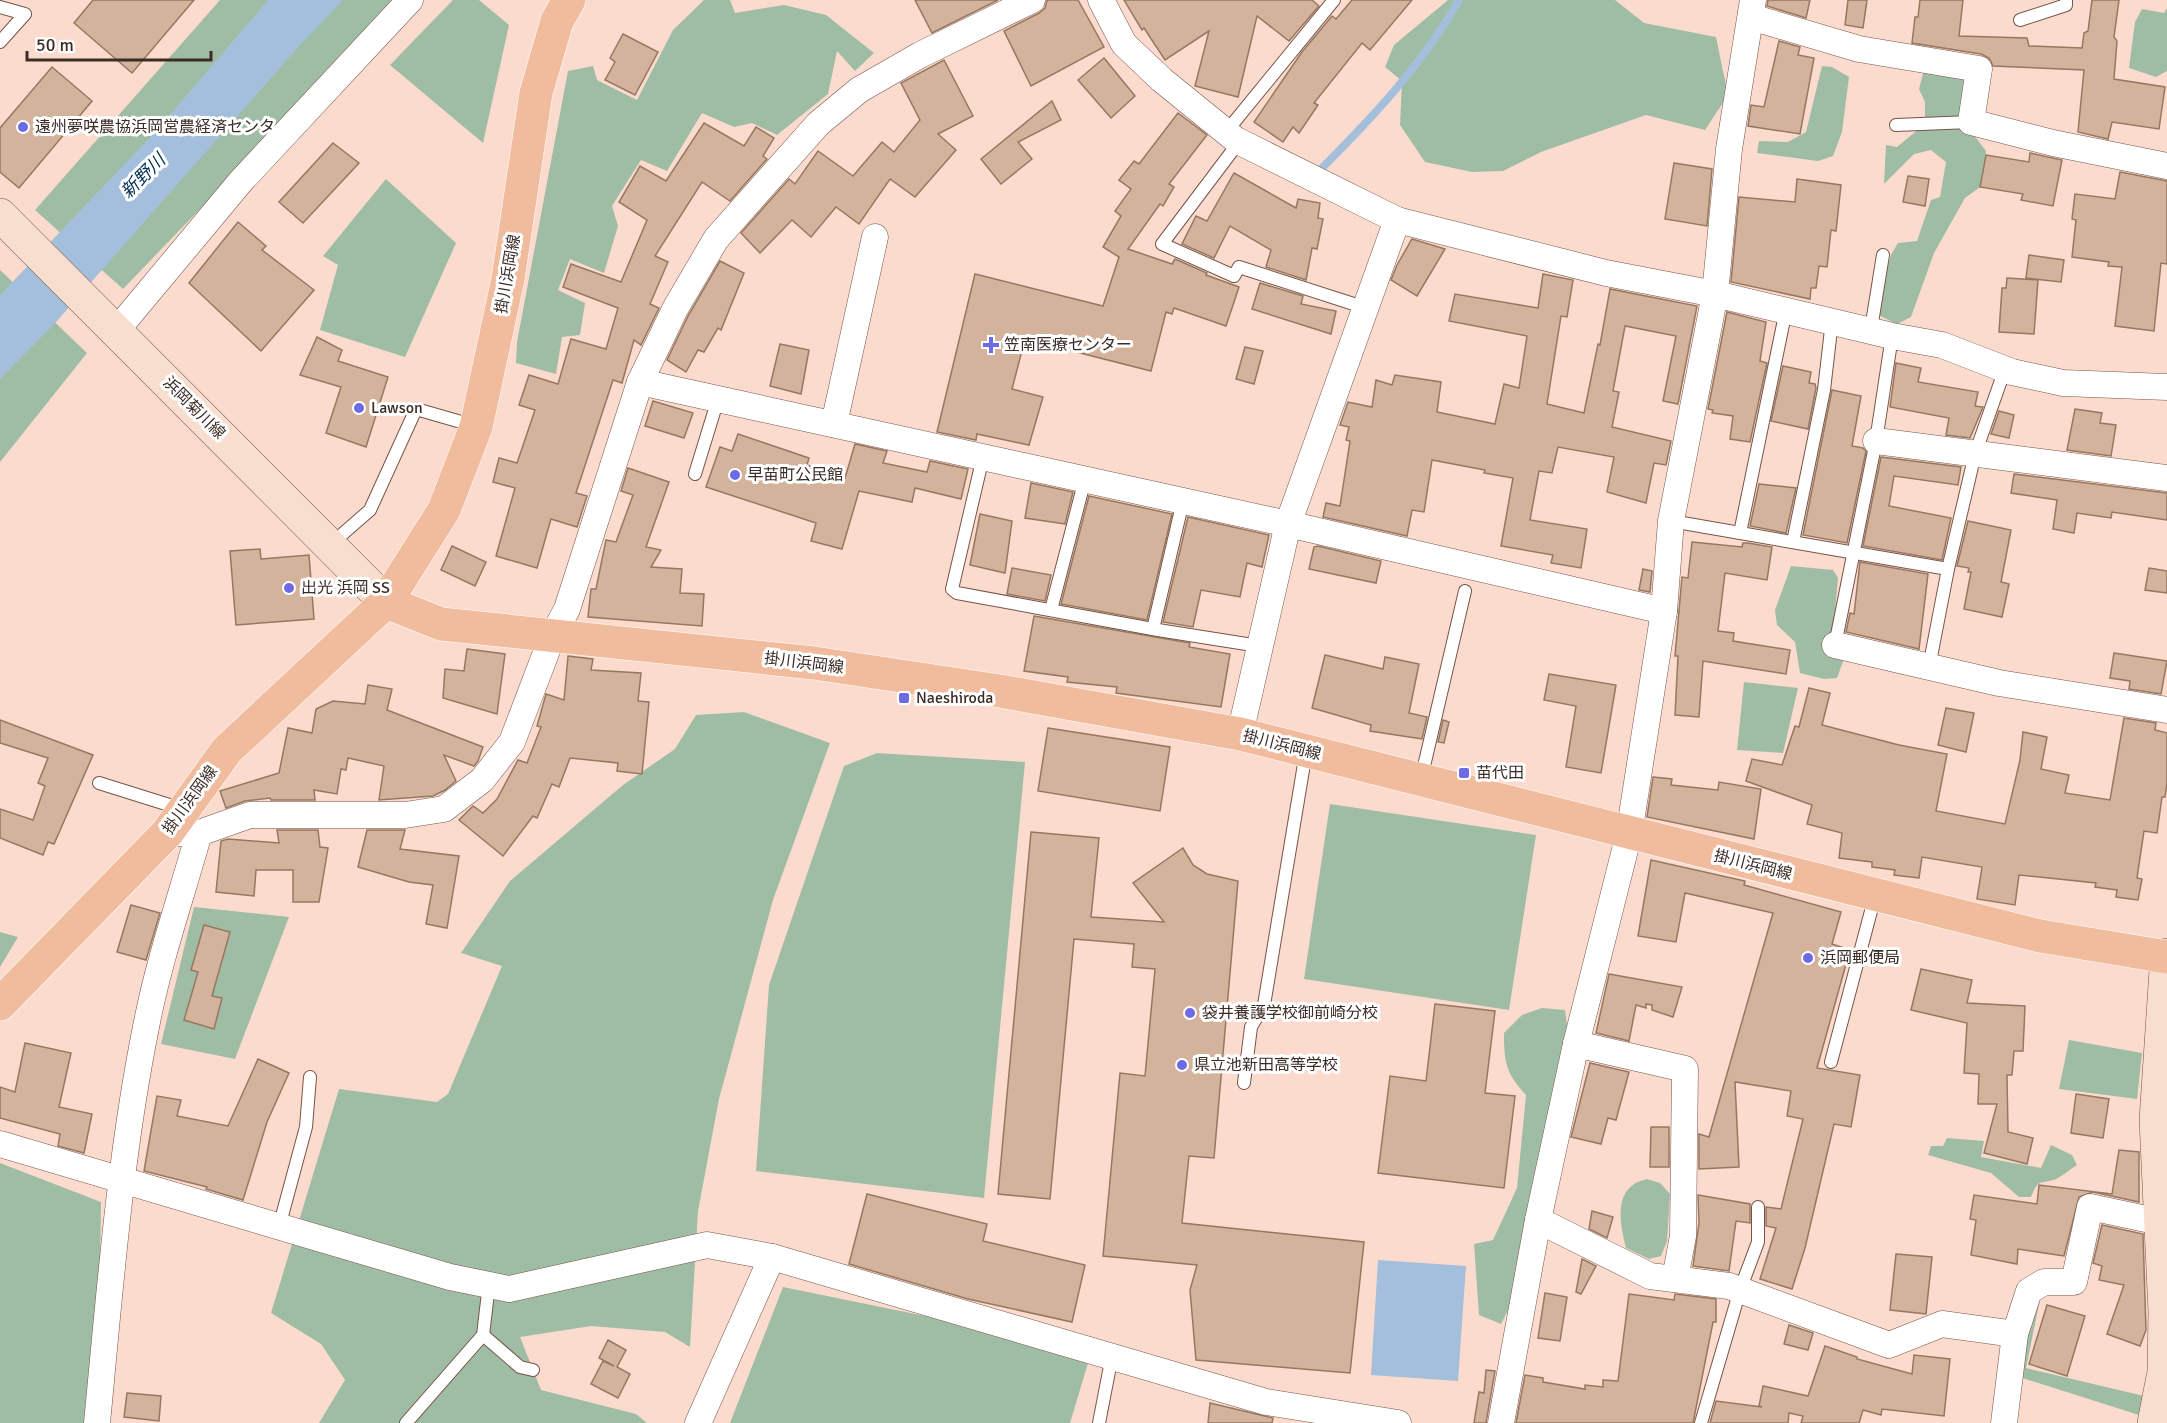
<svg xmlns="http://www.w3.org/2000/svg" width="2167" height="1423" font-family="Signika,'Noto Sans JP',sans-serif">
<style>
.green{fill:#9fbda4}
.water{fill:#a4bfdb}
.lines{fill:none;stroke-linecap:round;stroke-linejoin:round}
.stream{stroke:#a4bfdb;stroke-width:8}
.building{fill:#d3b39b;stroke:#967861;stroke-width:1.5}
.service-casing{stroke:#765447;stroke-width:14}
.minor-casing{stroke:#765447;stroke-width:27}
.secondary-casing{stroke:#765447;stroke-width:34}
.primary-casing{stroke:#fff;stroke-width:34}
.service{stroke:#fff;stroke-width:12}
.minor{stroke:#fff;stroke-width:26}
.secondary{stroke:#f8dece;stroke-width:33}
.primary{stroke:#f1bc9d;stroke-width:33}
.poi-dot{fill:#6c6be5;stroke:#fff;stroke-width:2}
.labels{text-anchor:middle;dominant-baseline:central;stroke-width:6;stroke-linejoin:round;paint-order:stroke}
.poi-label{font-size:16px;fill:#3b2c26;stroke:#fff;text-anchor:start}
.street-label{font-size:16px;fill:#3b2c26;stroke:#fff}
.water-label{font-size:18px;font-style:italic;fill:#023054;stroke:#fff}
</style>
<rect width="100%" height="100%" fill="#fcdbcf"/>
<!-- green -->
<g class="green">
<path d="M220,0H401L123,289L35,210Z"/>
<path d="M453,0H479L509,25L483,143L390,65Z"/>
<path d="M704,0H730L735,13L784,5L826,15L874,53L855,71L837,51L828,94L777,135L752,123L734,127L702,113L667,171L641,160L612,206L618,226L604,273L570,259L558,290L585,303L580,335L562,337L556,374L516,363L517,342L568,71L593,66L597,80L637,100L673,30Z"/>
<path d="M1448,0H1615L1644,23L1716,37L1728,95L1705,130L1646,115L1541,152L1503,171L1472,172L1425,162L1400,125L1402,81L1385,67L1394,45Z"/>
<path d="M2167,8V71L2156,77L2129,68L2135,22L2142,9L2164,13Z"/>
<path d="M1822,66L1832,67L1849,77L1842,132L1833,156L1818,161L1757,153L1759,141L1788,142L1806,132Z"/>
<path d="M1924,70L1962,74L1971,98L1973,134L1986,151L1983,185L1965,198L1934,253L1911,317L1897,324L1874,313L1891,255L1898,243L1917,241L1931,200L1940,197L1946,162L1931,150L1914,154L1884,184L1886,145L1897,147L1925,124V102L1919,89Z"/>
<path d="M386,179L456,243L405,357L320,330L338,265L323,256Z"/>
<path d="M0,270L87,353L0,462Z"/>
<path d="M1791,566L1833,570L1838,578L1834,621L1845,656L1837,678L1824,679L1800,673L1795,642L1777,625L1775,610Z"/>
<path d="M1744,682L1798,688L1783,753L1737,750Z"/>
<path d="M744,712L830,743L773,900L719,1099L698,1211L690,1347L665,1332L591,1326L520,1337L541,1390L636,1414L647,1423H319L345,1380L321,1344L271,1313L339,1089L437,1102L448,1094L502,966L461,953L510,881L623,785L675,749L696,715Z"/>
<path d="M877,753L1025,762L984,1198L756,1171L769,985L844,766Z"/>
<path d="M1330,804L1536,835L1509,1010L1304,979Z"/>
<path d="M194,907L289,917L235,1059L161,1044Z"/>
<path d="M0,932L18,937L0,967Z"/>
<path d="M1542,1008L1565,1010L1569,1041L1512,1302L1501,1324L1479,1315L1474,1244L1493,1240L1517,1188L1526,1095C1506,1073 1504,1063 1504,1033L1522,1015Z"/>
<path d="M2069,1040L2142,1053L2137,1099L2059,1089Z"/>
<path d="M1947,1138L1984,1141L1981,1157L2041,1168L2051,1145L2072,1155L2077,1165C2070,1169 2063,1176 2056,1179C2041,1185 2039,1177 2031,1197H2019L1991,1173L1928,1155L1931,1146H1943Z"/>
<path d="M0,1163L101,1202L98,1413L95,1423H0Z"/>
<path d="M1647,1179L1660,1183L1670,1194L1667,1241L1661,1256L1649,1259L1626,1248C1619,1221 1613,1186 1647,1179Z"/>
<path d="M783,1287L1092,1350L1070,1423H730Z"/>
<path d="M2041,1295L2026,1368L2144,1396L2139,1415L2013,1375Z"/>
</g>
<!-- water -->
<g class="water">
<path d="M268,0H343L301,44L57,321L0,379V295L157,130Z"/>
<path d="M1378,1260L1466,1266L1458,1381L1371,1375Z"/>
</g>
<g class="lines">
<!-- stream -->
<path class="stream" d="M1320,170C1373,117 1422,65 1459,0"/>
</g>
<!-- building -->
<g class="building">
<path d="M93,0H194L132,73L74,23Z"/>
<path d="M915,0H998L932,33Z"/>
<path d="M1047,0H1078L1104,47L1031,86L1004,31L1039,13L1045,8Z"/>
<path d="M1124,0H1312L1319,6L1289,41L1257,16L1238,97L1195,86L1209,31L1165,60L1144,28L1142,30Z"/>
<path d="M1352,0H1412L1370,50L1362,43L1314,103L1318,105L1299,133L1293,127L1283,142L1254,122L1302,52L1332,16L1336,19Z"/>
<path d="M1768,0H1810L1806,18L1767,6Z"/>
<path d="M1848,0H1867L1863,28L1845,25Z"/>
<path d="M1920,0H1963L1959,36L2027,38L2029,46L2082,48L2084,33L2088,31L2092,0H2119L2114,37L2117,41L2114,79L2165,87L2159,129L2112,122L2108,139L2078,132L2084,70L1993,66L1989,58L1981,54L1912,43L1915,17H1918Z"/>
<path d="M623,34L658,52L635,95L605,80L615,62L610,58Z"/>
<path d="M1779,41L1800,47L1798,55L1814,58L1800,134L1748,126L1751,105L1764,107Z"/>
<path d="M1104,58L1135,96L1111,118L1078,80Z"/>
<path d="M944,60L973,116L938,134L956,150L915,197L890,179L859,224L836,207L811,237L792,220L760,253L741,233L789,179L795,184L818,151L853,176L882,142L894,152L920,120L901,83Z"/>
<path d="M52,67L92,101L19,188L0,172V128Z"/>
<path d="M1052,101L1061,120L1018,142L1032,159L1001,184L981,159Z"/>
<path d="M1178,113L1207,135L1169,184L1174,187L1163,206L1160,204L1128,249L1172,264L1175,259L1207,273L1206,275L1239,287L1226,326L1174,308L1172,314L1166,312L1151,371L1025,339L1012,389L1043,397L1029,445L977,434L976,440L937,432L975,274L1103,306L1119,257L1103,247L1121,216L1115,211L1131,189L1119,180L1134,161L1139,164Z"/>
<path d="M704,123L744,146L756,127L774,138L763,156L767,159L730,201L702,182L655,256L668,262L650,304L659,308L641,345L634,340L622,383L613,380L576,493L587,496L577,527L551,519L537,568L496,556L515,488L493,482L499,458L517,463L535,410L519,405L529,375L558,384L571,339L606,349L618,308L563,287L571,264L621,282L647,220L619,202L640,166L666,181Z"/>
<path d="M333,143L359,163L303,223L279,202Z"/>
<path d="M2030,153L2062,160L2053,206L2021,200L2023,194L1980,187L1986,155L2029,162Z"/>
<path d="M1674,163L1712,169L1707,226L1665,219Z"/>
<path d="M2120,172L2167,181V264L2161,263L2154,331L2115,326L2122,267L2108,266L2109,262L2072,257L2076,220L2072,219L2075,194L2115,199Z"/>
<path d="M1234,173L1296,208L1298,199L1320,203L1318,218L1323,219L1317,249L1312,248L1306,280L1266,267L1271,250L1230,226L1214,258L1182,244L1196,216L1207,221Z"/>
<path d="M1908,176L1929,179L1925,206L1903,202Z"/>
<path d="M1797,179L1841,185L1836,231L1831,230L1827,267L1819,266L1816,288H1811L1810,299L1731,282L1739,197L1795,202Z"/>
<path d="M238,222L266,246L262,250L314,290L261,351L189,283Z"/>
<path d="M1412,239L1445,249L1417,296L1391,280L1397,265Z"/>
<path d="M2029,255L2064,260L2061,282L2026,278Z"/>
<path d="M720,261L744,273L721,330L718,328L704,352L698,350L686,372L667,360L688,316Z"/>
<path d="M1543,274L1573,280L1567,317L1561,316L1547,404L1584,413L1598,344L1600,345L1610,289L1697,306L1678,404L1663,401L1676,336L1625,326L1613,391L1619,392L1612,427L1671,441L1666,465L1654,463L1646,503L1607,492L1614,457L1558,447L1552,473L1539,471L1530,520L1587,529L1581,568L1551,563L1553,555L1501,546L1513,478L1484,473L1485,470L1432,460L1424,512L1412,510L1407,536L1323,517L1326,503L1340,506L1350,441L1346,440L1349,427L1340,425L1348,402L1372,407L1376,380L1392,385L1395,375L1441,382L1437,412L1495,424L1504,384L1519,388L1527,336L1449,321L1455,294L1538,308Z"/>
<path d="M2007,278L2038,280L2034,334L1999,332L2002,288H2006Z"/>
<path d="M1260,283L1303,296L1301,304L1336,311L1331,334L1252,309Z"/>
<path d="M1727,312L1766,322L1760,361L1767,363L1750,442L1730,439L1733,416L1712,413L1713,410L1708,409Z"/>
<path d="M317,337L342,350L338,361L388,377L366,447L326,433L341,387L300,375Z"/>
<path d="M780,344L809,350L801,394L770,386Z"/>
<path d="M1245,347L1263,351L1254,384L1236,379Z"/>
<path d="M1896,363L1921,368L1918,382L1978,392L1975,406L1983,407L1970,438L1946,435L1949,418L1890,407Z"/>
<path d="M1783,366L1811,372L1809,383L1815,384L1816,388L1808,429L1771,421Z"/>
<path d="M1832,390L1861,396L1852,446L1863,448L1866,451L1847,543L1803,535Z"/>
<path d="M653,401L693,413L684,438L645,426Z"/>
<path d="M2075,409L2102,413L2100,423L2116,425L2111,456L2067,450Z"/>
<path d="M1999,411L2014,415L2009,438L1991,434Z"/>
<path d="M738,434L809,458L807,465L845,478L855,444L887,451L883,463L927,472L930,461L968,469L961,499L915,488L912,502L859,491L842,549L811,541L816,523L706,487L720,447L732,451Z"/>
<path d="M1881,457L1961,467L1958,485L1894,476L1889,506L1951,518L1942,560L1863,546Z"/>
<path d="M628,468L669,482L646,547L661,550L651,567L682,569L680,593L704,594L702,626L588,617L591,589H596L606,540L616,542L633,495L621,491Z"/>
<path d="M2014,474L2167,493V520L2112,512L2111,518L2077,513L2074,533L2053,529L2057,500L2011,493Z"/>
<path d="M1031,483L1073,492L1065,524L1025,518Z"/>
<path d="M1759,484L1796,488L1786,533L1750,526Z"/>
<path d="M1089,496L1172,514L1147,620L1061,604Z"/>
<path d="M980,514L1012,521L1005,573L970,565Z"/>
<path d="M1188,517L1269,535L1262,567L1247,563L1240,597L1201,590L1193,627L1163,622Z"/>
<path d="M1968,521L2011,530L2001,582L2009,584L2002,617L1964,609L1971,572H1968L1969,568L1957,566Z"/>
<path d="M1692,542L1742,547L1743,543H1748L1772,547L1767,580L1725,573L1718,631L1734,633L1733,641L1790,650L1786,674L1703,661L1699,717L1675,715L1678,656H1675L1682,577L1688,578Z"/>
<path d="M452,546L486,562L475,586L441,570Z"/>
<path d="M1318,546L1381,561L1376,583L1309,569L1314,547Z"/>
<path d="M260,549L261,559L309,555L314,619L236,625L230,551Z"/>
<path d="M1860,562L1928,574L1919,649L1846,632L1850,613L1854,614Z"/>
<path d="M1012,568L1051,575L1045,601L1007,594Z"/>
<path d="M2149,568L2167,571V593L2145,590Z"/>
<path d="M1643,569L1652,571L1650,592L1639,590Z"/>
<path d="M1034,616L1190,643L1189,647L1230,654L1221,707L1116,693L1117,687L1067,682L1068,677L1024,671Z"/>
<path d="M467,649L505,654L497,714L443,698L445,669L464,671Z"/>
<path d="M2114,653L2167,661L2161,694L2129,689L2130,681L2110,678Z"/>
<path d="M1325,655L1383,669L1385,657L1419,664L1409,713L1427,717L1422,739L1370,731L1371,725L1312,708Z"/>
<path d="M568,656L593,659L591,670L641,673L638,701L649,702L642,774L617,771L618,763L570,758L559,787L552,784L537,818L533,816L503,856L459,820L473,806L483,813L497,799L518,760L527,763L541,727L537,726L546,694L564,700Z"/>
<path d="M1549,674L1616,685L1601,773L1566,767L1576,706L1544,700Z"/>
<path d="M368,685L392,689L387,710L483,747L478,761L474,766L444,755L456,781L445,790L433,796L379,800L384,766L348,758L346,770L341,769L337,794L314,790L315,800H271L270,798L245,801L226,808L220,791L279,773L288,728L312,733L316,709L333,701L365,704Z"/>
<path d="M1809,688L1830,693L1822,725L1899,745L1947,754L1936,811L2005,824L2020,760L2023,732L2047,737L2041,769L2069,775L2065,793L2110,800L2124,718L2156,723L2155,730L2167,733V783L2165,797H2162L2157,833L2144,831L2137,878L2142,879L2138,900L2116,897L2117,890L2095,887L2096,883L2019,875L2015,905L1977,899L1982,867L1922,857L1919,878L1894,875L1895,870L1872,867V862L1839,858L1842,833L1807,824L1812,805L1746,781L1752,759L1782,765L1795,726L1799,727Z"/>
<path d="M1946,708L1974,713L1966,752L1938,745Z"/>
<path d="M0,720L93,755L54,844L48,842L43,855L0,838V809L33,820L45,786L38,783L48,758L0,743Z"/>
<path d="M1443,720L1449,722L1444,743L1438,742Z"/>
<path d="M1048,728L1170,747L1160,811L1038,791Z"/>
<path d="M1653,777L1672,779L1671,785L1718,790L1719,782L1761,789L1754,839L1647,817Z"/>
<path d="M277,830H318L320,847L328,848L319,902H293V870H256L254,896L216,892L221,841L228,839L279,843Z"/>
<path d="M367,830H405L400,849L459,856L447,928L426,924L433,885L409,882L358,867Z"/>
<path d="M1031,832L1099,838L1091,917L1164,922L1133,883L1183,848L1193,865L1207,874L1238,881L1214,1158L1189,1156L1182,1223L1364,1242L1350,1373L1196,1360L1190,1290L1197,1265L1103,1256L1120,1073L1145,1076L1155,969L1132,967L1134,944L1074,939L1050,1199L998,1194Z"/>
<path d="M1651,860L1745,881L1744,885L1841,912L1832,944L1850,950L1817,1068L1860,1075L1851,1127L1834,1124L1805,1248L1792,1289L1760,1279L1776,1228L1766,1226V1207L1781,1209L1803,1119L1787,1116L1791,1091L1735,1082L1739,1167L1699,1169V1134L1709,1137L1773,913L1685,893L1676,942L1638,936Z"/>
<path d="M131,905L160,913L146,960L117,952Z"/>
<path d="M204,925L230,932L212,996L222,998L214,1029L184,1020L198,972L191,970Z"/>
<path d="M1921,969L1972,980L1967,1003L2025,1006L2023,1051H2014L2012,1075H2007L2008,1132L2033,1138L2027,1164L1984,1153L1997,1104H1978L1979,1074L1964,1073L1967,1023L1911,1010Z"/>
<path d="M1609,974L1682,987L1673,1017L1652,1010V1005L1646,1004V1008L1636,1005L1629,1041L1596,1033Z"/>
<path d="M1435,1004L1495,1011L1485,1093L1515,1096L1504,1188L1378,1173L1390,1076L1426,1081Z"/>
<path d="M25,1043L71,1053L59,1107L92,1114L84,1153L58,1146L60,1134L0,1118V1087L15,1092Z"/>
<path d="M258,1059L289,1073L267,1122L243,1200L206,1189L207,1187L144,1171L157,1096L181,1100L177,1116L228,1126Z"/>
<path d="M1590,1063L1629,1072L1616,1120L1608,1118L1601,1144L1571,1137Z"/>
<path d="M2076,1094L2109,1099L2103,1138L2071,1133Z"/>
<path d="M1651,1127H1669V1167H1650Z"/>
<path d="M2119,1150L2139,1152V1202L2093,1192L2079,1197L2064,1256L2018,1249L2017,1264L1971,1255L1976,1220L1970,1219L1974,1195L2037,1204L2039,1185L2112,1194Z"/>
<path d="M867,1194L987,1224L983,1241L1085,1265L1072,1322L968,1299L849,1264Z"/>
<path d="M1698,1195L1750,1204V1223L1736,1221L1729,1271L1693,1266L1699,1223Z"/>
<path d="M1592,1211L1613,1217L1607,1238L1589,1229Z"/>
<path d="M2102,1225L2143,1234L2146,1330L2140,1346L2107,1334L2124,1285L2099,1280L2102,1266L2093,1263Z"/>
<path d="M1896,1254L1932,1257L1926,1314L1890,1310Z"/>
<path d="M1582,1259L1596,1266L1581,1294L1576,1292Z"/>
<path d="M1545,1293L1567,1297L1560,1341L1538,1338Z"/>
<path d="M1629,1294L1674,1300L1675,1294L1716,1299V1322H1713L1693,1423H1516L1525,1375L1543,1378V1382L1585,1389V1385L1603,1387V1380L1618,1381Z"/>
<path d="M2047,1305L2085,1316L2067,1376L2029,1364Z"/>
<path d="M1789,1325L1813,1333L1808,1350L1784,1344Z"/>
<path d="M608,1340L626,1350L617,1367L630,1374L618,1398L591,1384L603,1361L614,1366L599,1358Z"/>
<path d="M1825,1346L1857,1357V1359L1912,1374L1914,1355L1950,1359L1944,1416L1882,1409L1881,1415L1863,1410L1859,1423H1801L1803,1416L1789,1413L1788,1423H1710L1716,1401L1762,1407L1759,1406L1763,1386L1808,1396Z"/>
<path d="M1486,1370L1495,1371L1486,1423H1474L1479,1392L1484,1393Z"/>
<path d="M127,1393L161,1396L159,1421L124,1417Z"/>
<path d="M1210,1403L1273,1418L1272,1423H1208Z"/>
</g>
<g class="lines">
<!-- service casing -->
<g class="service-casing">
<g id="service">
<path d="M0,7L25,14L0,42"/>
<path d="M2020,20L2066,5V0"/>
<path d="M1896,125L1971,122"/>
<path d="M1226,132L1334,0"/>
<path d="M1239,142L1162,244L1234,276L1239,267L1366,308"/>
<path d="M1871,329L1883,255"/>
<path d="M983,457L952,589L957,593L1158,630L1259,646"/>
<path d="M695,474L718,399"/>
<path d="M1671,521L1948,569"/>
<path d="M1740,533L1786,310"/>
<path d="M1793,542L1824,390L1832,321"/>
<path d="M331,544L370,510L416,409L475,426"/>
<path d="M1051,610L1085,479"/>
<path d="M1153,629L1183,501"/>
<path d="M1835,645L1876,441L1892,336"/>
<path d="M1929,667L1948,569L1975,454L2005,369"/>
<path d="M1421,779L1465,591"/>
<path d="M99,783L182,809"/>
<path d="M1831,1062L1875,896"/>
<path d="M1244,1083L1251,1027L1264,1005L1306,752"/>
<path d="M279,1227L306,1127L310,1077"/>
<path d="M483,1335L520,1367L533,1370"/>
<path d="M406,1423L483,1335L489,1284"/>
<path d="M1099,1423L1112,1356"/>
<path d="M1701,1423L1740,1290L1758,1242V1207"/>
</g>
</g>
<!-- minor casing -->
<g class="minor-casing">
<g id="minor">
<path d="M1101,0L1124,44L1162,80L1236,140L1397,220"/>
<path d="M1751,17L1859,49L1979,69L1971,122L2053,143L2167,166"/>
<path d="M116,331L241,181L410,0"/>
<path d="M640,382L1288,524L1664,611"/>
<path d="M834,424L875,237"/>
<path d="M1876,441L2167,478"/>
<path d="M1835,645L1999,683L2167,710"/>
<path d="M1240,734L1288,524L1397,220L1606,273L1715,294L1892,336L1942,345L2012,372L2063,383L2167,387"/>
<path d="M167,833H199L250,815H405L444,809L482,780L512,742L552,637L567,609L640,382L675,309L716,239L818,124L859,90L920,55L1032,0"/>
<path d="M1576,1044L1685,1069L1683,1236L1675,1279"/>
<path d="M0,1144L450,1277L509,1289L707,1245L772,1257L1266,1402L1398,1423"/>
<path d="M1538,1220L1650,1276L1729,1286L1889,1345L1942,1324L2015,1334"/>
<path d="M97,1423C110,1289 120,1154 147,1022C159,960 182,894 199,833"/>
<path d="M698,1423L772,1257"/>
<path d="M1501,1423L1538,1220L1576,1044L1629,834L1664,611L1671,521L1715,294L1729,149L1753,0"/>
<path d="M2004,1423L2015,1334L2029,1291L2044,1282H2074L2090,1207L2160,1222"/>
</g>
</g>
<!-- secondary casing -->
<g class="secondary-casing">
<g id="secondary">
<path d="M0,215L386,602"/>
<path d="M2154,1423L2164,1372L2165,1312L2156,1120L2167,955"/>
</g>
</g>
<!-- primary casing -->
<g class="primary-casing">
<g id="primary">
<path d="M386,602L441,624L814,663L1000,691L1240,734L2040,936L2167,957"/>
<path d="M0,1004L167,833L227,750L386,602L444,510L476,427L508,279L536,93L557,21L569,0"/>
</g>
</g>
<!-- service -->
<use href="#service" class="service"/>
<!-- minor -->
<use href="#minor" class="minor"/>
<!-- secondary -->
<use href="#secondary" class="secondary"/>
<!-- primary -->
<use href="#primary" class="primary"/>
</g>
<!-- markers -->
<g class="poi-dot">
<circle cx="23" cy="127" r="6"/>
<path d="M988 336h6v6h6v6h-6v6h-6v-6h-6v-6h6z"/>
<circle cx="359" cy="408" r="6"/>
<circle cx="735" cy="475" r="6"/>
<circle cx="289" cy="588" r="6"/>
<rect x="898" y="692" width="12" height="12" rx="3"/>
<rect x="1458" y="767" width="12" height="12" rx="3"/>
<circle cx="1808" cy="958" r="6"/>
<circle cx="1190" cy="1013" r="6"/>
<circle cx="1182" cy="1065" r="6"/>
</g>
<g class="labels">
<!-- poi labels -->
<g class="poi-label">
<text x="35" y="127">遠州夢咲農協浜岡営農経済センタ</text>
<text x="1004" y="345">笠南医療センター</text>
<text x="371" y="408">Lawson</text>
<text x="747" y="475">早苗町公民館</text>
<text x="301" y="588">出光 浜岡 SS</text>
<text x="916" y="698">Naeshiroda</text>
<text x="1476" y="773">苗代田</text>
<text x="1820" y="958">浜岡郵便局</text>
<text x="1202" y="1013">袋井養護学校御前崎分校</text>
<text x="1194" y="1065">県立池新田高等学校</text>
</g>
<!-- street labels -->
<g class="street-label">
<text transform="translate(508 274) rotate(-80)">掛川浜岡線</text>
<text transform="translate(194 408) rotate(45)">浜岡菊川線</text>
<text transform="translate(804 663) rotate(7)">掛川浜岡線</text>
<text transform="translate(1282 745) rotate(14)">掛川浜岡線</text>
<text transform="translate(190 800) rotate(-54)">掛川浜岡線</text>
<text transform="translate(1753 865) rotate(14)">掛川浜岡線</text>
</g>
<!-- water labels -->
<g class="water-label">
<text transform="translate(143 176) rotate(-45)">新野川</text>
</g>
</g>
<!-- scale -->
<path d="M27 51v9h184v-9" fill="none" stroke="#3b2c26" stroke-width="3"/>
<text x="36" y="51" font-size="18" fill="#3b2c26" stroke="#ffffff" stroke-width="4.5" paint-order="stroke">50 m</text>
</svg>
